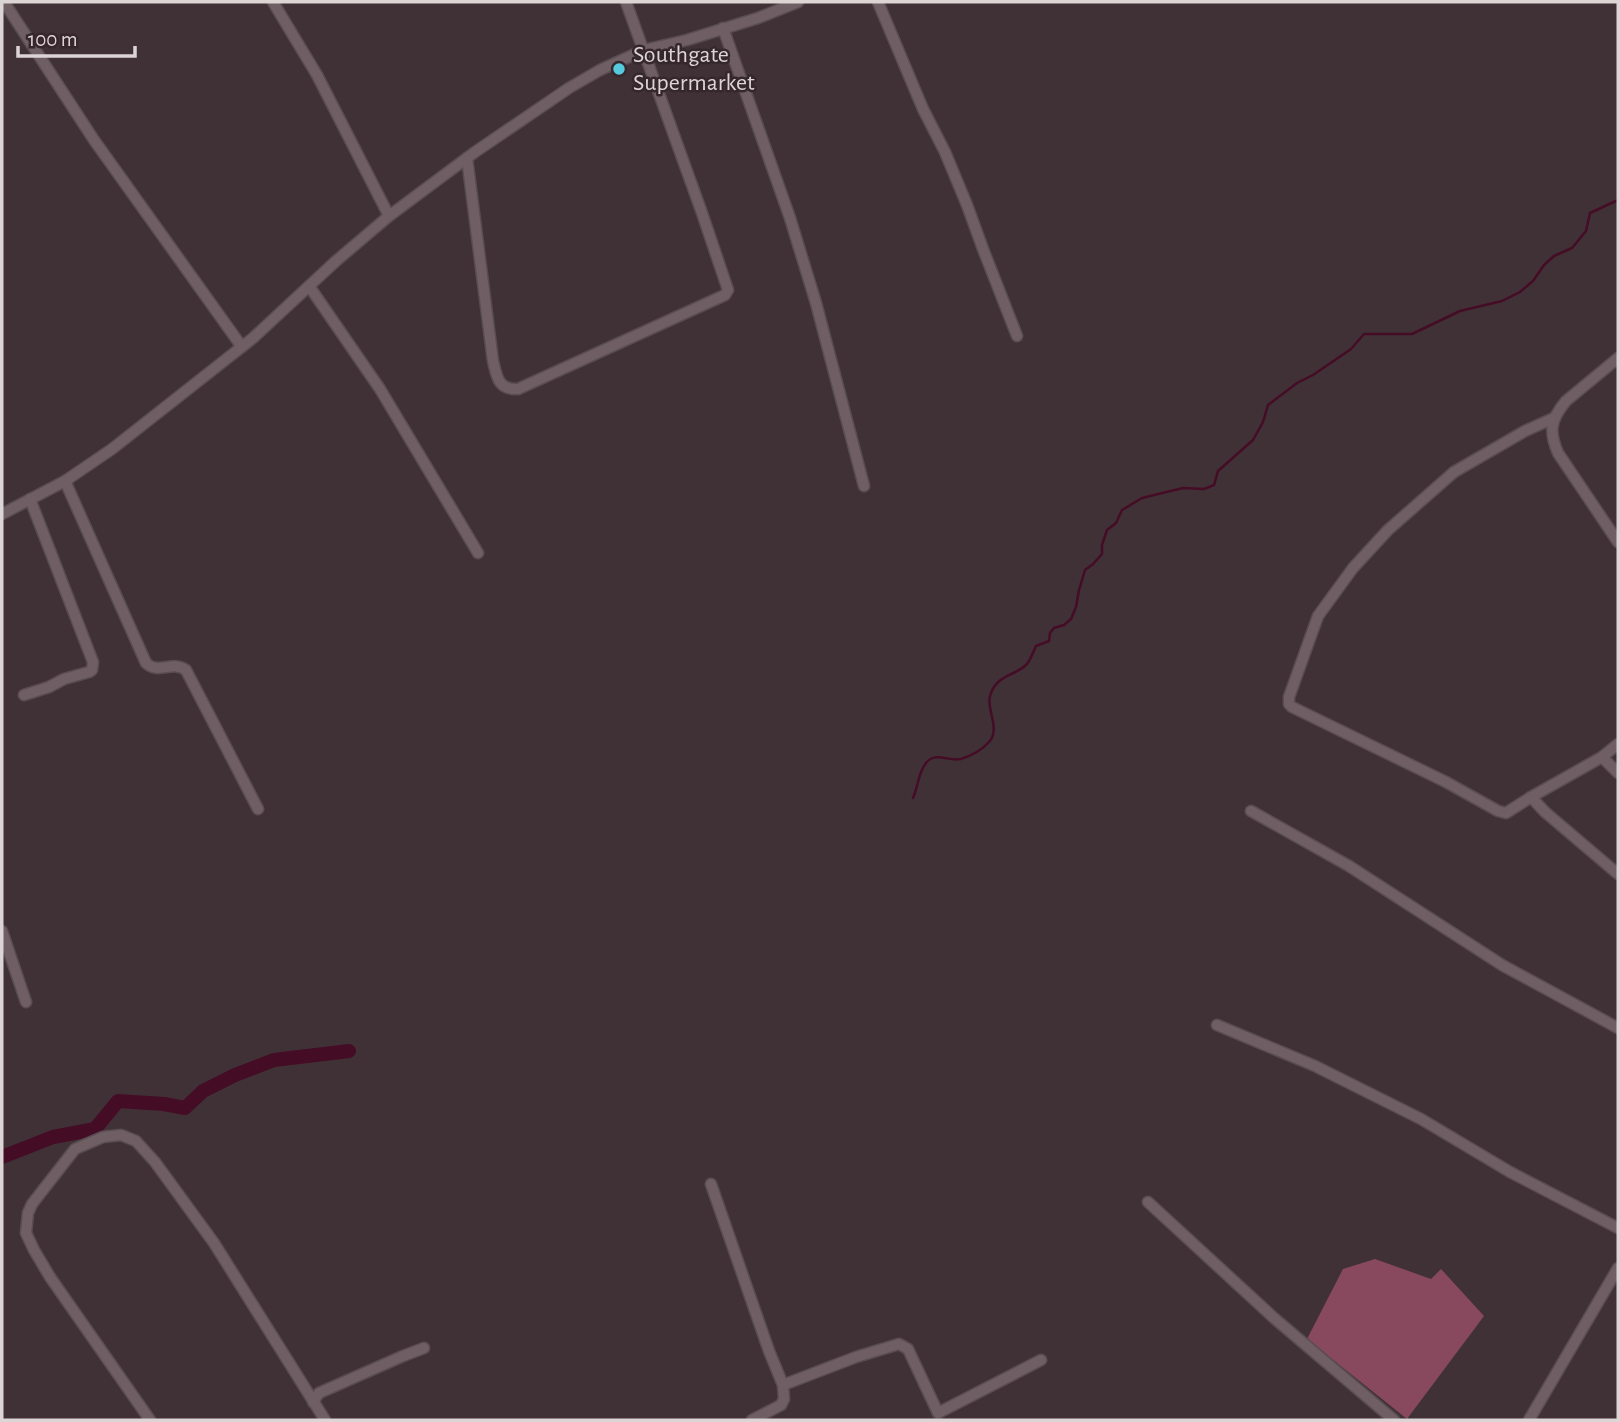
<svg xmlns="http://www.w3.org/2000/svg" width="1620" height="1422" font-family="'Alegreya Sans',sans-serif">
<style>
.forest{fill:#88495e}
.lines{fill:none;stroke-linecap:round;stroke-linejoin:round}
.stream{stroke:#450c25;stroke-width:2.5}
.river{stroke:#450c25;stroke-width:14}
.minor-casing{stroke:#594d51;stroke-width:13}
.minor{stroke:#6f5f64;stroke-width:10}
.poi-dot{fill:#54cadc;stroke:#35272c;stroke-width:2.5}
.labels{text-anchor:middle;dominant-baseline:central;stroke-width:5;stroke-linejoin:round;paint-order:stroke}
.poi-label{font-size:24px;fill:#ddd4d6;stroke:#35272c;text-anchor:start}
</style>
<rect width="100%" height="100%" fill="#403136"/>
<!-- forest -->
<path class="forest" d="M1375,1259L1431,1279L1441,1269L1484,1316L1407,1419L1307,1339L1343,1269Z"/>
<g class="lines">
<!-- stream -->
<path class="stream" d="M913,798C918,787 918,773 926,763C935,751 949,762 961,759C970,756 982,750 989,742C1001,729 986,709 990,696C996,675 1014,676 1026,665C1031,660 1033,652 1036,646L1049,641L1050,633L1054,628L1064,625L1071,619L1076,607L1079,590L1085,570L1093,564L1102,554V545L1107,530L1116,523L1122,510L1142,498L1183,488L1204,489L1214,485L1218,471L1253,440L1263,422L1268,405L1297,383L1313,375L1351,349L1364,334H1412L1460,311L1502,301L1520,292L1533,281L1544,265L1554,256L1572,248L1586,231L1590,213L1618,200"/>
<!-- river -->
<path class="river" d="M2,1157L53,1137L95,1129L118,1101L164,1104L185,1108L203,1091L235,1075L274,1060L349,1051"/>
<!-- minor casing -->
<g class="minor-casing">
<g id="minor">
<path d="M4,2L94,140L242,347"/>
<path d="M273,2L317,75L389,216"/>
<path d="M878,2L923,109L945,152L967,205L983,249L1017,336"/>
<path d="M723,28L790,218L816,303L864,486"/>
<path d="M467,158L493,361C497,377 498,390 518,389L725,295L728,290L727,287L702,213L626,2"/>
<path d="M309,286L380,389L478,553"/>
<path d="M1618,358L1566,401C1550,420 1549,432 1558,453L1618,542"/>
<path d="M1554,418L1525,431L1454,472L1388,530L1353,568L1318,616L1289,697V704L1292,707L1446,782L1498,811L1506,813L1531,797L1545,812L1618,874"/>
<path d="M65,481L146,663C158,675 173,660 186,670L258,809"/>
<path d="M2,514L65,481L112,449L253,338L336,261L389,216L475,152L569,88L600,70L644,50L687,40L758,18L798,2"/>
<path d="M24,695L49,687L64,679L89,672L92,670L93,662L30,499"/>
<path d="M1602,757L1618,744"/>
<path d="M1531,797L1602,757L1618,773"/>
<path d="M1251,811L1349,866L1502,965L1618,1028"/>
<path d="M2,931L26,1002"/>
<path d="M1217,1025L1315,1066L1421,1119L1510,1172L1618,1228"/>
<path d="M711,1184L769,1351L783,1385L784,1399L781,1405L752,1420"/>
<path d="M1148,1202L1274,1318L1394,1420"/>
<path d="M783,1385L856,1357L899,1344L908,1349L938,1413L1041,1360"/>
<path d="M313,1402L319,1393L403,1356L424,1348"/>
<path d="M150,1420L50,1277L34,1250L26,1233L28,1213L32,1204L75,1149L103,1137L121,1135L136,1141L155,1162L214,1243L325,1420"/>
<path d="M1529,1420L1618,1268"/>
</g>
</g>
<!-- minor -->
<use href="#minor" class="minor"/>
</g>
<!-- markers -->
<circle class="poi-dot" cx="619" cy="69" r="7"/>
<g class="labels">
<!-- poi labels -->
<g class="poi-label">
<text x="633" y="55">Southgate<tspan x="633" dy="28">Supermarket</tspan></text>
</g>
</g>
<!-- border -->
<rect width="1620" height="1422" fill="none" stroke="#ddd4d6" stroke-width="7"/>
<!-- scale -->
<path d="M18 46v10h117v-10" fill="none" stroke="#ddd4d6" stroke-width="3.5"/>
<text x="28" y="46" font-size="21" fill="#ddd4d6" stroke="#35272c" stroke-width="5" paint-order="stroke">100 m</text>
</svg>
